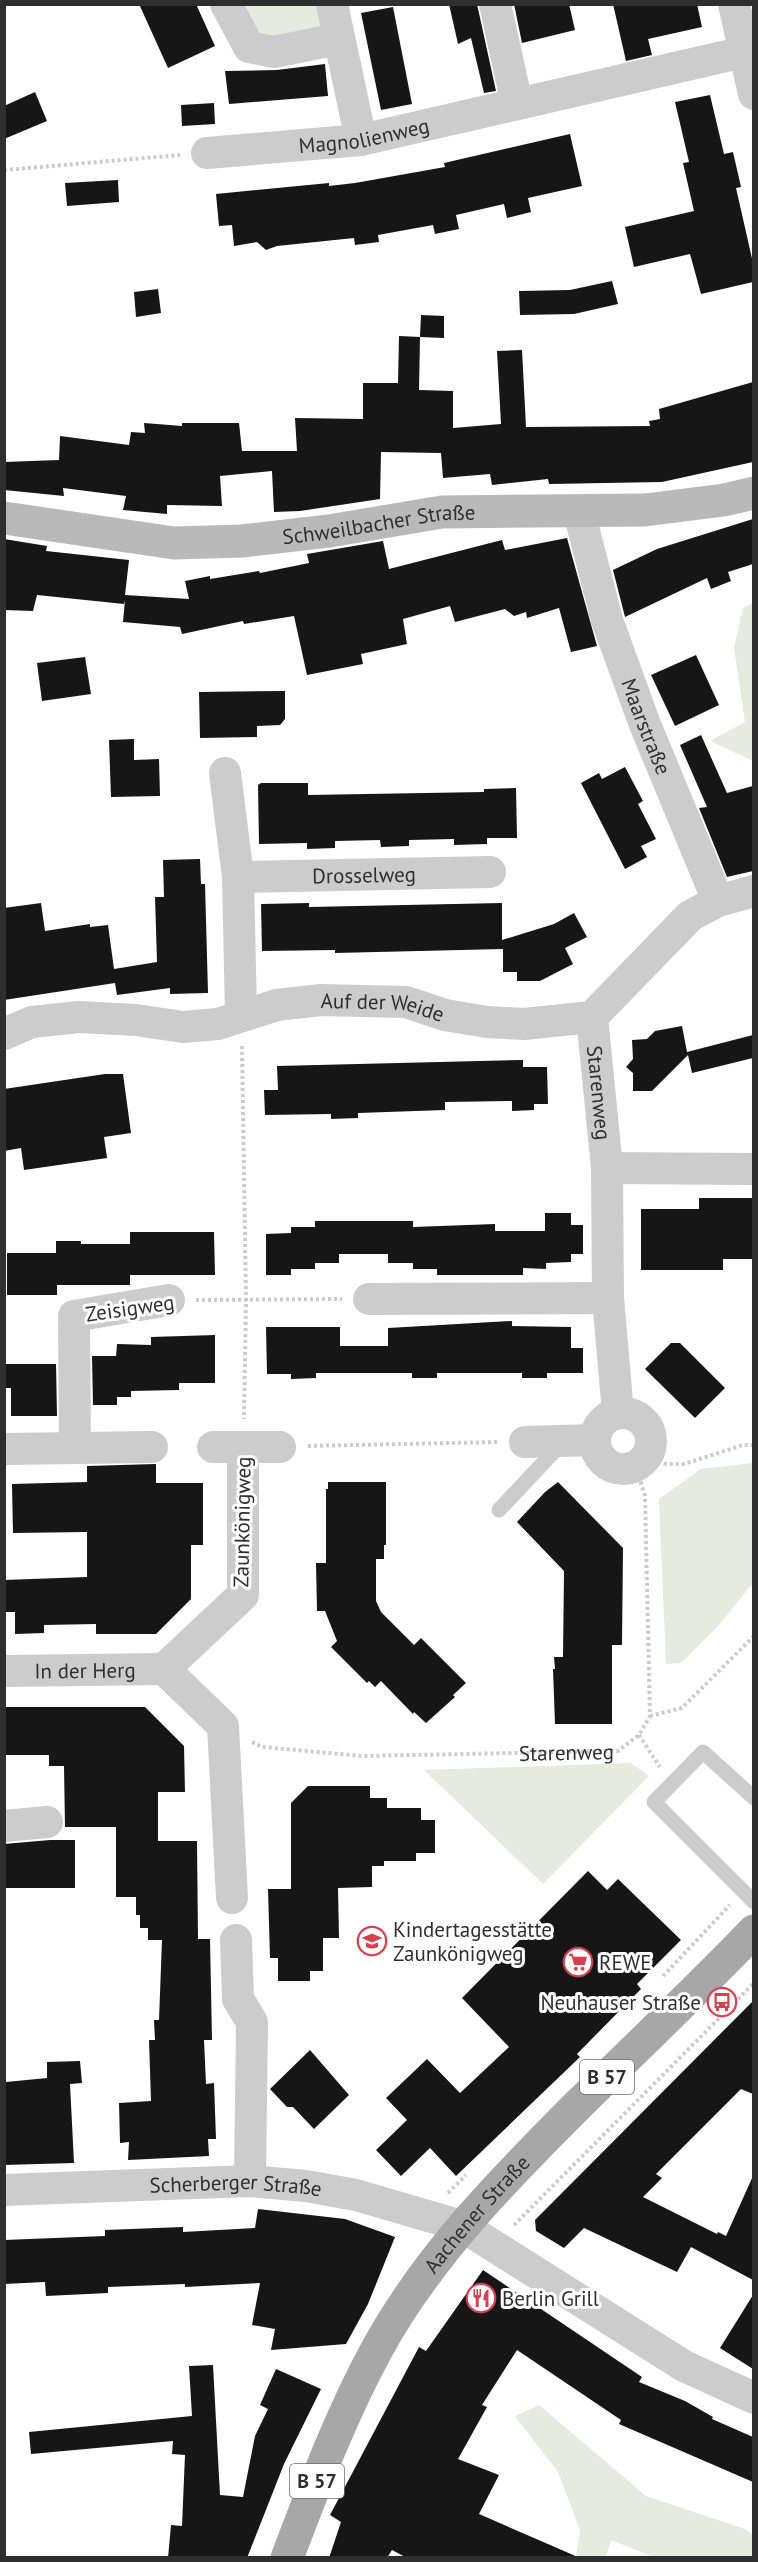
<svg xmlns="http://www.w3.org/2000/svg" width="758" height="2562" font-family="'PT Sans',sans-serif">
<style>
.green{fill:#e5ebde}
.building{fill:#161616}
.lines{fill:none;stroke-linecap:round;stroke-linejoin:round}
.path{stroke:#ccc;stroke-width:4;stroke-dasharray:3 3;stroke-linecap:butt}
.lane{stroke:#ccc;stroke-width:15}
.street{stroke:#ccc;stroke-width:32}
.secondary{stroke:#b9b9b9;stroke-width:33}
.primary{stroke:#a7a7a7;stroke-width:33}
.labels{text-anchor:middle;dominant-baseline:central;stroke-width:6;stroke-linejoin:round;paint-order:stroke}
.shield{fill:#fff;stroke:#6d6d6d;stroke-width:1.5}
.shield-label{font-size:20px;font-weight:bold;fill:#2f2f2f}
.street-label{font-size:21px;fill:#2f2f2f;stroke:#fff}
.poi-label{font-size:21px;fill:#2f2f2f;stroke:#fff;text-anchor:start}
</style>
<rect width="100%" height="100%" fill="#fff"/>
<!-- green -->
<g class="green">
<path d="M241,5H322L328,32L276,42L254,34Z"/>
<path d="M753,603V761L710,741L745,722L734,648L743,608Z"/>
<path d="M753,1463V1583L718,1626L681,1663L666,1664L659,1499L701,1469Z"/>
<path d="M631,1763L649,1776L543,1884L424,1770Z"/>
<path d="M539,2405L646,2496L745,2529L753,2535V2557H653L611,2540L606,2557H576L580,2530L558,2472L515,2416Z"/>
</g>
<!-- building -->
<g class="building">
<path d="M139,4H196L215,46L168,68Z"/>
<path d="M449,4H477L496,91L484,93L471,38L458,44Z"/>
<path d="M514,4H569L575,30L522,43Z"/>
<path d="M613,4H697L702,27L648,39L652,55L626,61Z"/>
<path d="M393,7L412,104L381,110L361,13Z"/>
<path d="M325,64L328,96L229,104L225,71L277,70Z"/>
<path d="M35,92L47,121L4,139V106Z"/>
<path d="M710,95L724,154L733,152L741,187L736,188L753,263V282L701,294L690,254L634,267L625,227L694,211L683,163L689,162L675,102Z"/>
<path d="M214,103L215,124L182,126L181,105Z"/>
<path d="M570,134L582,186L528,198L531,212L507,218L504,204L456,215L459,229L435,234L433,225L378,235L379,242L355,245L354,238L277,246L266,250L257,242L234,246L232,225L219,226L216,194L329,183V186L355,183L445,167L444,163Z"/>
<path d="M118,180L119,202L67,206L65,183Z"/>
<path d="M612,281L618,304L574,314L520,315L519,291L570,290Z"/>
<path d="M158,289L161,313L136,317L134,292Z"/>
<path d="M421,315L444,316V338L420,337Z"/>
<path d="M399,336L420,337L419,390L453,391V428L501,424L497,351L522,350L526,427L650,426L649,421L660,419L659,409L753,382V462L662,482L549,484L548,479L492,485L490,474L443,478L441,453L381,452L380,499L300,511L274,512L272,471L220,476L222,506L167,505V514L123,510L126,496L63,488L64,496L4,490V462L59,460L60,436L129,445L131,432L145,433L144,423L182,426V423H239L242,451H297L295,418L363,419V383H398Z"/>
<path d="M753,519V564L728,572L731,581L711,589L707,578L625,617L613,570L657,549Z"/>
<path d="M567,538L597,646L571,652L559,608L527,618L526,612L514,616L505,609L455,622L450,606L403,619L407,644L361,654L363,664L307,675L294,616L244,624L243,621L182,634L180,627L123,622L125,600L124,604L37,595L33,611L4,610V539L47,546L46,551L129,560L125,595L189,599L185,581L210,576V579L259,571L260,573L309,563L307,554L383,541L389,569L502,540L505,550Z"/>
<path d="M696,655L719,705L675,726L651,675Z"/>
<path d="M85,657L91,694L42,701L37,663Z"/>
<path d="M285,691V719L280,725L257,726V737L200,738L199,692Z"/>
<path d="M701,735L727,793L753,786V871L727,877L699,808L707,807L680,745Z"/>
<path d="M134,739V760L159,759L160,796L111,797L109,740Z"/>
<path d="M625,767L643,801L638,804L656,839L641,846L647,857L625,869L581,783L599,773L602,779Z"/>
<path d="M261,783H308V795L484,792V789L516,788L517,838H487V844L454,845V839L409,840V846L381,847L380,840L335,841V848L307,849V843L259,844L258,785Z"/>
<path d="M200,859L201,884H205L208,993L170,994V988L117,995L115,983L4,1000V908L41,903L45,931L90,924V927L108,925L114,969L157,962L155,897H164L163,860Z"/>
<path d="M309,903V907L502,903V940L554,924L574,913L587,937L565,948L573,964L540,981H517V972H503V949L335,953V950L262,951L261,904Z"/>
<path d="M682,1026L687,1052L753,1035V1058L692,1073L688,1055L652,1091H633V1073L626,1067L633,1059L632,1040L647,1039L655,1031Z"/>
<path d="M523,1060V1067H547L548,1104H534V1110L512,1111V1101L445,1102V1110L358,1113V1118L331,1119V1114L265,1115L264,1090H278L277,1066Z"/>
<path d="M105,1074H123L131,1133L104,1137L107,1158L24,1170L21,1148L4,1151V1089Z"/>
<path d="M699,1198H753V1259H723V1270H641V1209H699Z"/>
<path d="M545,1213H571V1225H583V1254H571V1262L546,1263V1269L523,1268V1275H437V1269H413V1263H388V1254H339V1263H315V1269H291V1275H266V1234L291,1233V1227H315V1221H413V1227L495,1224V1231H545Z"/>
<path d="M130,1232H214L215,1275H130V1285H57V1295H7V1253H56V1241H81V1244H130Z"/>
<path d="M512,1321V1326L571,1327V1348H583V1373H547V1378H522V1373H437V1378H412V1373H316V1378L291,1379V1374H267L266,1327H340V1346H388V1328Z"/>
<path d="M215,1335V1383H179V1390L131,1391V1397H117V1405H93L92,1356H116L117,1344L151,1345V1337Z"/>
<path d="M671,1343H680L725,1388L695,1418L645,1369Z"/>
<path d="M4,1364H56L57,1416H11V1388H4Z"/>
<path d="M156,1464V1483H203V1545H191V1599L156,1634H96V1624L44,1625V1633L15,1634V1612H4V1580L87,1577V1532L13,1533L12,1484L87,1482V1466Z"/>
<path d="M328,1482H386V1545H384V1559H376V1601L381,1612L414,1645L421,1638L466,1683L453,1695L455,1697L426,1723L414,1712L413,1714L381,1681L375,1687L369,1681L367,1683L331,1647L337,1641L325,1611H317L316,1563H326V1489H328Z"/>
<path d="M558,1482L623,1548L622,1645H612V1724H555L553,1669H555L554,1657H563L564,1571L517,1522L545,1492Z"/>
<path d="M4,1707H145L184,1746L185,1792H158V1841H197L198,1939H210L212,2040H204L206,2084L214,2083L216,2139H208L209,2156L128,2160L129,2142L120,2143L119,2103L151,2101L149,2040H155L154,2020H159L162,1940H148V1928H140V1915H136V1897H116V1827H65L64,1766H49V1755H4Z"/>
<path d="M308,1786H370V1798H387V1808H421V1820H435V1853H416V1861H384V1866H372V1887L338,1888L339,1938H323V1971H310V1981H278V1958H270L268,1889H291V1803Z"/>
<path d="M50,1840H75V1888H4V1844Z"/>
<path d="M588,1871L607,1890L618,1879L681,1940L637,1984L641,1989L577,2054L580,2057L456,2176L430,2148L401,2176L376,2150L407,2120L386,2098L427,2059L460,2093L509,2047L462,1998Z"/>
<path d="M753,2001V2094L741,2089L656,2174L662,2178L643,2197L717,2234L718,2232L726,2236L753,2176V2280L691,2247L677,2272L584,2228L564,2248L536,2231L535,2220Z"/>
<path d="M310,2050L349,2095L314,2129L293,2107H287L270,2089Z"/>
<path d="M80,2061L82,2083L70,2084L74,2163L4,2165L6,2082L47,2078V2062Z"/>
<path d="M258,2209L345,2219L395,2237L368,2304L346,2344L271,2350L275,2329L252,2325L260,2283L185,2287V2284L108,2287V2293L46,2296L45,2282L4,2284V2240L105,2236V2230L183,2227V2232L255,2228Z"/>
<path d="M483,2270L642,2377L639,2382L685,2401L713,2417L712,2419L753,2437V2482L619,2424L621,2420L517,2350L482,2405L487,2407L458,2459L499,2475L479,2514L580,2558H407L392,2550L387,2558H329L341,2522L330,2515L419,2347L426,2351Z"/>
<path d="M753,2295V2369L720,2348Z"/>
<path d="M213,2365L220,2495L243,2497L255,2436L268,2409L260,2405L276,2369L321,2389L284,2464L247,2558H168L171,2525L182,2526L185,2455L172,2454L173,2441L31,2454L29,2432L192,2416L189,2366Z"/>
</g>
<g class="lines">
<!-- path -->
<g class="path">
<path d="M4,170L180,155"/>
<path d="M242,1046L246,1299L244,1419"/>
<path d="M196,1300L342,1299"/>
<path d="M308,1446L498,1442"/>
<path d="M647,1457L666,1464H684L743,1445H754"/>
<path d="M650,1716L682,1708L754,1636"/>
<path d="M639,1735L660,1767"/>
<path id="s1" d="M252,1742L262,1747L362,1756L618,1751L639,1735L650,1716L645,1496L636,1467"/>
<path d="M663,1976L730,1905"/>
<path d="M448,2193L466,2175"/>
<path d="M514,2225L754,1983"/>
</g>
<!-- lane -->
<g class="lane">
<path d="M499,1510L563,1442"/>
<path d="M754,1798L703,1752L654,1802L754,1902"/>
</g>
<!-- street -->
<g class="street">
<path d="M226,4L249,47L274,52L338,39"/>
<path d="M332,4L361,140"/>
<path d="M495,4L517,104"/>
<path d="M734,4L754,94"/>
<path id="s2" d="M207,153L361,140L744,52"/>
<path id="s3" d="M579,512L607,620L644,722L718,901L754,891"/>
<path d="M225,773L238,877L241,1015"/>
<path id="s4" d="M238,877L490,872"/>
<path id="s5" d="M592,1017L607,1168L608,1298L618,1413"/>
<path id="s6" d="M4,1034L32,1022L79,1017L136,1020L183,1027L218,1024L277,1005L321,1000L406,1002L445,1015L487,1022L524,1024L592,1017L690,916L718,901"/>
<path d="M607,1168L754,1169"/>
<path d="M369,1299L608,1298"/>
<circle cx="623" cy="1441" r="28"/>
<path d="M525,1442L594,1440"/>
<path d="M75,1447L74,1316L169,1300"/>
<path d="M213,1447H280"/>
<path d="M4,1449L152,1447"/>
<path id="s7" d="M4,1671L164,1669"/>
<path d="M4,1826L47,1822"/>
<path d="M232,1898L223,1726L164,1669L243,1595V1447"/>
<path d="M236,1940L238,1999L252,2022L250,2181"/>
<path id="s8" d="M4,2190L250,2181L306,2186L356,2195L462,2226L684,2366L754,2398"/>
</g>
<!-- secondary -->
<path class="secondary" id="s9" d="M4,518L174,543L242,541L329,531L442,512L645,510L724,500L754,493"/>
<!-- primary -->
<path class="primary" id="s10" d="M287,2558C314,2487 341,2415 377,2349C428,2256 502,2181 576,2107C635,2049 696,1991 754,1931"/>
</g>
<!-- icons -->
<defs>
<g id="school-ring" transform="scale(1.5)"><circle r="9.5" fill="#fff" stroke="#d6404f" stroke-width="1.5"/><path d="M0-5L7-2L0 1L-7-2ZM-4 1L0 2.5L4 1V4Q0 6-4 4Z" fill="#d6404f"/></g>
<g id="supermarket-ring" transform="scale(1.5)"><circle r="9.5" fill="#fff" stroke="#d6404f" stroke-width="1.5"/><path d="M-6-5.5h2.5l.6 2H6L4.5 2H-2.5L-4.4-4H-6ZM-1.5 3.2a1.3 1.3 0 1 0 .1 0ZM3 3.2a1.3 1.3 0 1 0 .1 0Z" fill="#d6404f"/></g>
<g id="bus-ring" transform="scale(1.5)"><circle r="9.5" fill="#fff" stroke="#d6404f" stroke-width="1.5"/><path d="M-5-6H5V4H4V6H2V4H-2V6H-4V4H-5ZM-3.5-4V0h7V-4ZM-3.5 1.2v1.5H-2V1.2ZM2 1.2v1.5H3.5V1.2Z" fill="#d6404f"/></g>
<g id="restaurant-ring" transform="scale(1.5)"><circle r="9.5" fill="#fff" stroke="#d6404f" stroke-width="1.5"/><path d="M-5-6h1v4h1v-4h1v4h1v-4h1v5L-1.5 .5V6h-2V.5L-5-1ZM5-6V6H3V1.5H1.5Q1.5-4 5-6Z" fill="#d6404f"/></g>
</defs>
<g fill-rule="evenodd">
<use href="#school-ring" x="372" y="1941"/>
<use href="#supermarket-ring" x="578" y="1962"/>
<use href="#bus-ring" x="722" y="2002"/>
<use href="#restaurant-ring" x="481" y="2298"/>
</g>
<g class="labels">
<!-- shield labels -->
<g class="shield">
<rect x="580" y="2060" width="54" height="34" rx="4.5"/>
<rect x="290" y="2464" width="54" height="34" rx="4.5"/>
</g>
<g class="shield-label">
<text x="607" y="2077">B 57</text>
<text x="317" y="2481">B 57</text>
</g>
<!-- street labels -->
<g class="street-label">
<text stroke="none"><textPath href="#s2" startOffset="158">Magnolienweg</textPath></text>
<text stroke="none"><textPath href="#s9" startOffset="378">Schweilbacher Straße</textPath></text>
<text stroke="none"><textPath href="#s3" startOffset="225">Maarstraße</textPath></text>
<text stroke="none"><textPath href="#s4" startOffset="126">Drosselweg</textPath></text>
<text stroke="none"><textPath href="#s6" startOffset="386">Auf der Weide</textPath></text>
<text stroke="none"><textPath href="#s5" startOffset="76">Starenweg</textPath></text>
<text transform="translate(130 1308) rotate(-8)">Zeisigweg</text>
<text transform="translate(242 1522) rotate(-89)">Zaunkönigweg</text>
<text stroke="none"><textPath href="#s7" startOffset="81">In der Herg</textPath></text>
<text stroke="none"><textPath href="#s1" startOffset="316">Starenweg</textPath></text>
<text stroke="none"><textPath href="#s8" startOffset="232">Scherberger Straße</textPath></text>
<text stroke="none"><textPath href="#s10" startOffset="396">Aachener Straße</textPath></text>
</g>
<!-- poi labels -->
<g class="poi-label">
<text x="393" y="1929">Kindertagesstätte<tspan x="393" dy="24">Zaunkönigweg</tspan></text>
<text x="599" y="1962">REWE</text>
<text x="701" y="2002" text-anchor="end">Neuhauser Straße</text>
<text x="502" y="2298">Berlin Grill</text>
</g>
</g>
<!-- border -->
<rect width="758" height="2562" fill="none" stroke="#2f2f2f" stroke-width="12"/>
</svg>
